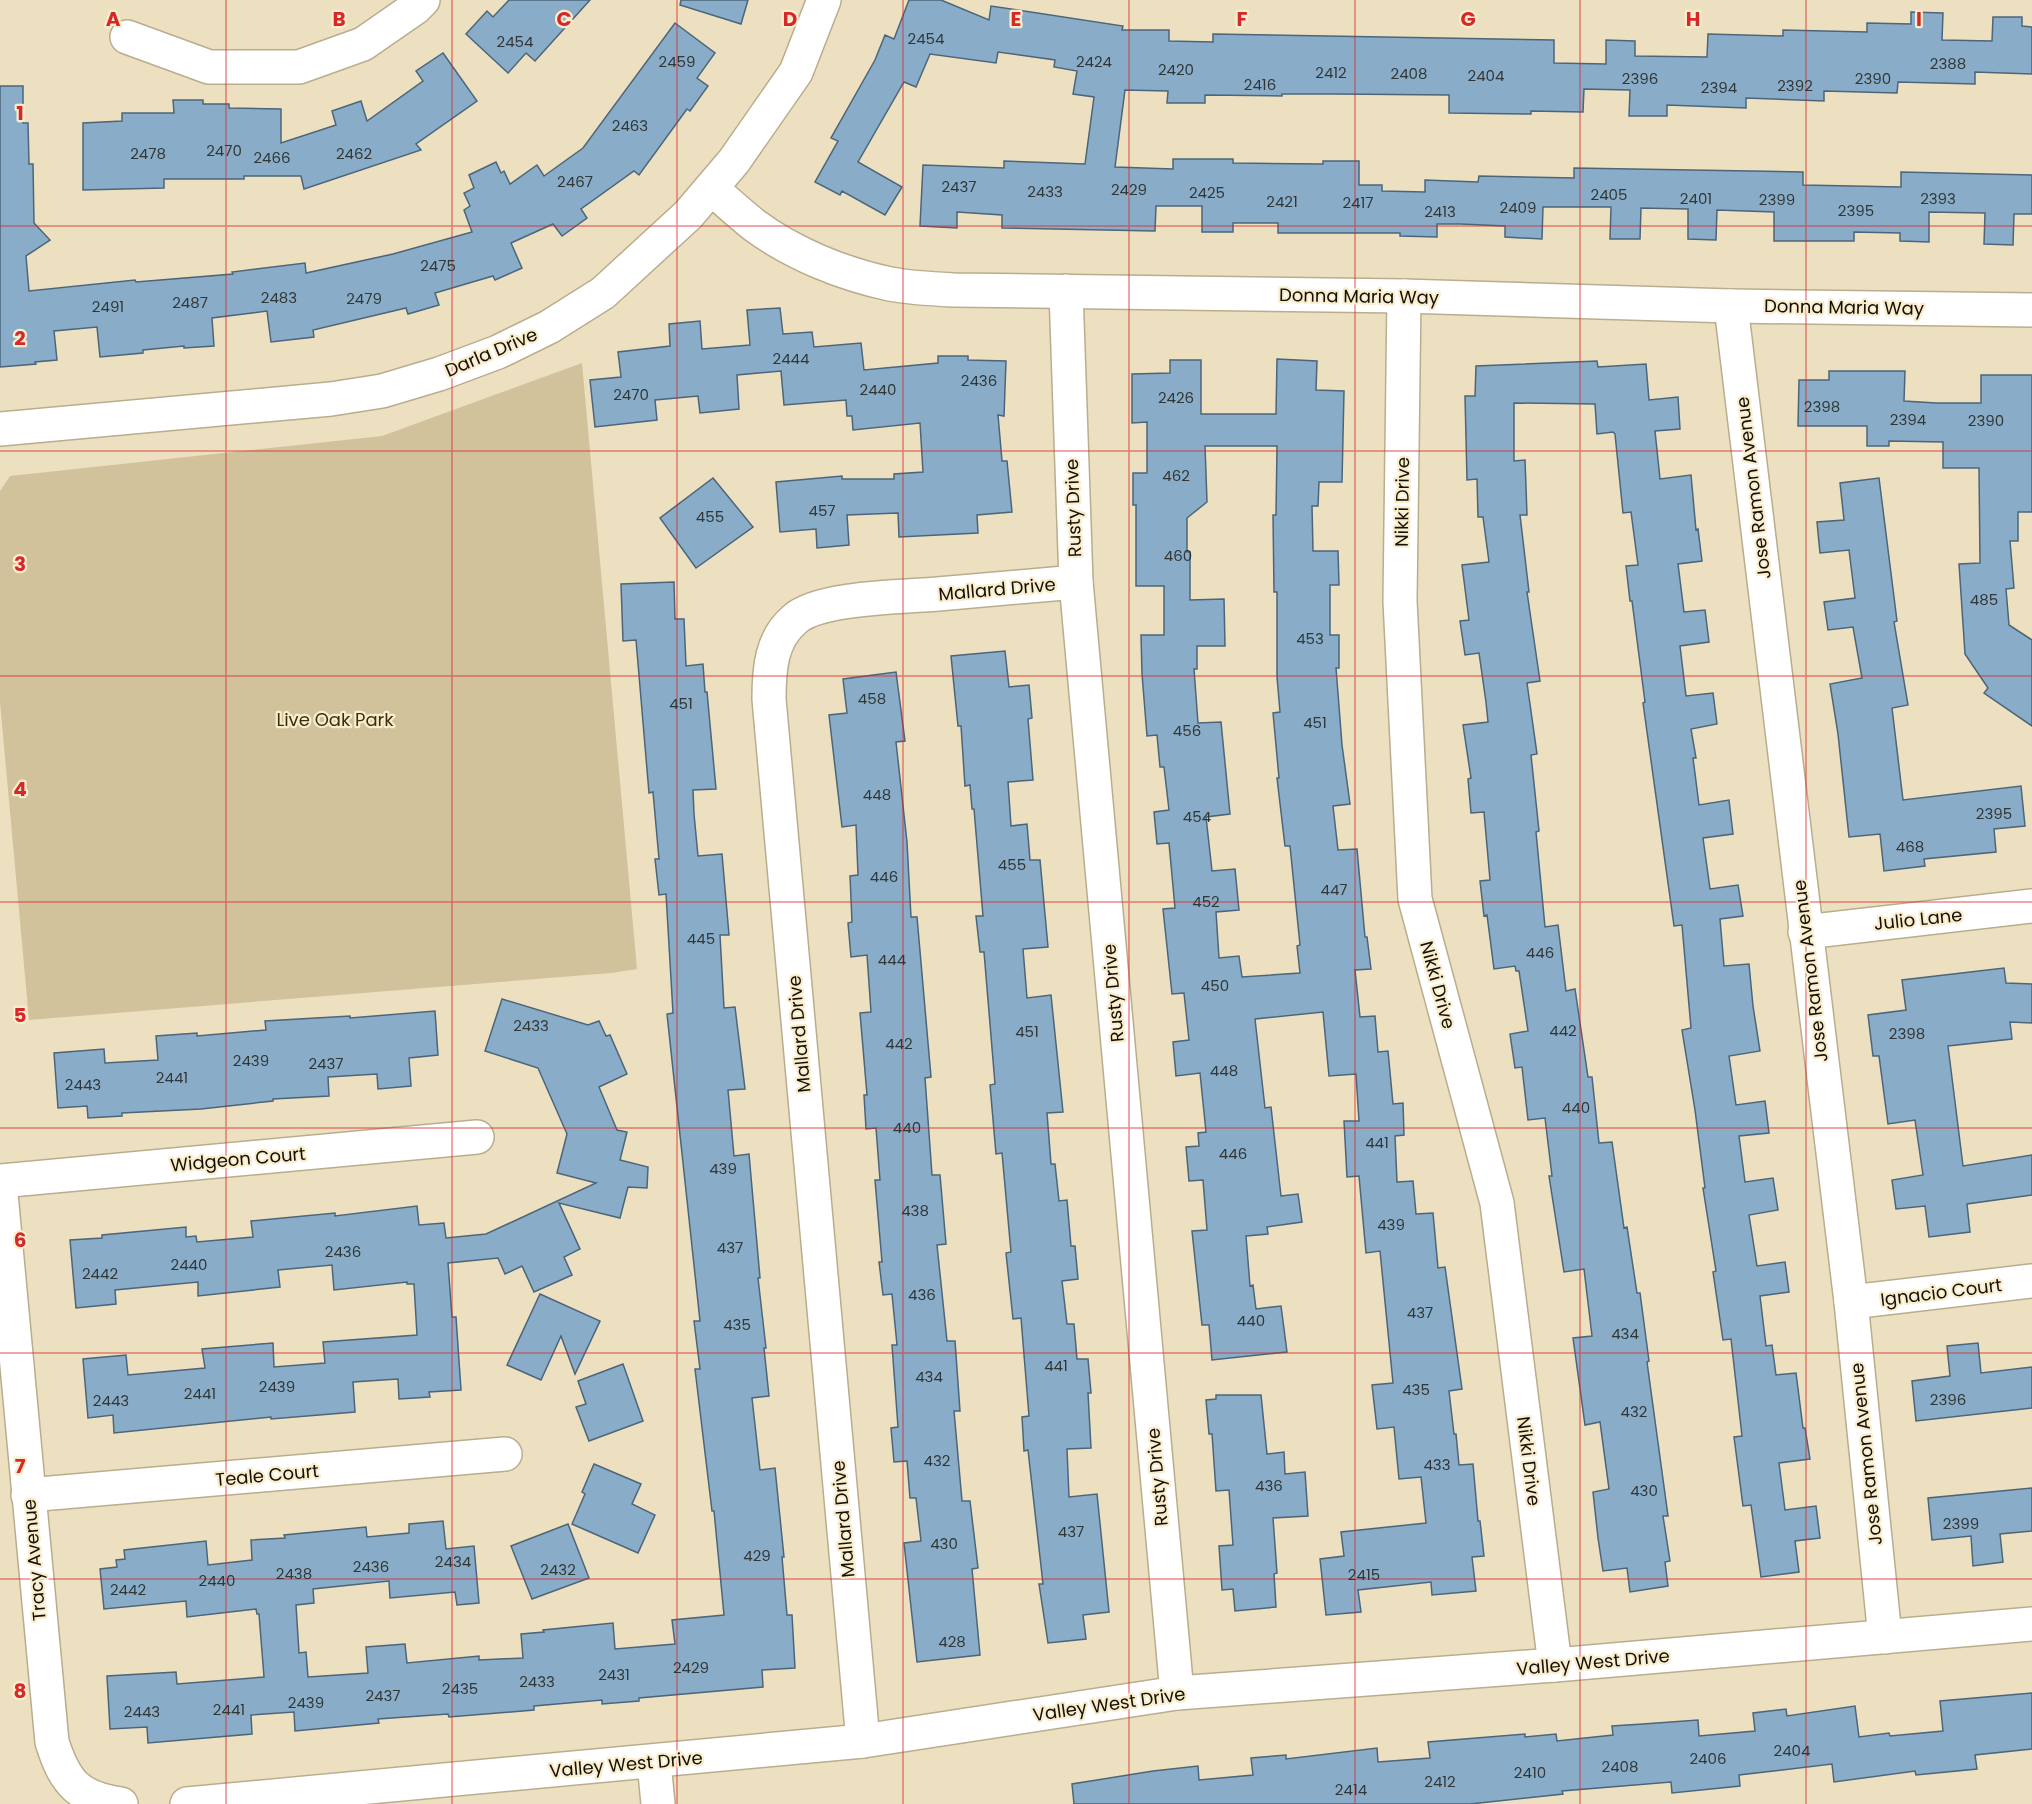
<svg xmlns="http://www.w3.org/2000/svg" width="2032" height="1804" font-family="Poppins,sans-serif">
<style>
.green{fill:#d2c29c}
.building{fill:#89adc9;stroke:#4c6579;stroke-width:1.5;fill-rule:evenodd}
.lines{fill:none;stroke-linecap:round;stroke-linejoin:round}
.street-casing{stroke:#b9ad8e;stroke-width:36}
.street{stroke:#fff;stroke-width:33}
.grid{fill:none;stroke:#d62828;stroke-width:1.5;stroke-opacity:0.55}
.labels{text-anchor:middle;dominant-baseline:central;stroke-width:4.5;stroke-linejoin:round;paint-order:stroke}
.number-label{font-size:15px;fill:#313736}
.street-label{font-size:18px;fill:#141005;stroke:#faedcd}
.park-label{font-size:18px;fill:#3c2f0e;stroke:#faedcd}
.grid-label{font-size:20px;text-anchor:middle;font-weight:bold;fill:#d62828;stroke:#faedcd;stroke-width:4.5;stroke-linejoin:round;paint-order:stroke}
</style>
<rect width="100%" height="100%" fill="#ede0c0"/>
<!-- green -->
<path class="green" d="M582,363L637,969L611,973L29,1020L0,702V491L10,476L382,436Z"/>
<!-- building -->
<g class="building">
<path d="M509,0H590L535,61L526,53L508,73L466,34L487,11L493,17Z"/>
<path d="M681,0H748L741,24L680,5Z"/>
<path d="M909,0H941L989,20L991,6L1123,26L1122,30H1169V41L1213,42V34L1554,40V63L1606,64V40L1635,41V56L1707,57L1708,34L1783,36V30L1867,32V23L1911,24V12L1943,13L1942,40L1992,41L1993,17H2022V26L2032,27V74L1975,72V84L1898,82L1897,93L1824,91V101L1746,98V108L1667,105V116H1629L1630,90L1584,89L1583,112L1531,111V114L1449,113V95L1336,94H1282V96L1205,95V103H1167L1168,91L1125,90L1115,167L1173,169V159H1233V163L1323,164V161H1359V185H1382V191L1425,192V180L1478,182L1479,176L1574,178V168L1803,172V185L1901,187V172L2032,175V214H2014L2013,245L1984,244L1985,213L1929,212V242L1900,241V233L1854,232V241H1774V212L1717,210L1716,240L1688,239V209L1641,208L1640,239H1610L1611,207H1543L1542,239L1505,237V226L1460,224H1437V237L1400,236V233H1278V223H1233V232H1202V206H1156L1155,231L1002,228V215L957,212V228L920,226L923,165L1004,168V161L1085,164L1094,97L1073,94L1077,71L1054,67L1055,60L998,52L996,63L930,54L916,87L904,82L858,162L902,187L885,215L842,191L840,195L815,182L838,141L831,138L875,60L885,35L894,39Z"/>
<path d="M675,23L715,53L697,78L708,86L690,111L687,109L639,175L634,171L581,209L587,218L562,236L553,224L511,243L522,268L495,280L493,276L435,293L439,305L408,314L406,308L313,330L314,337L271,342L267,311L212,318L214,346L184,348V346L143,350V353L100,357L97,327L54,331L57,360L35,362L36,364L0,367V86H23V123H28L29,164H33L34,223L50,240L26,256L29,291L135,280L136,282L233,274L232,272L305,263L306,273L393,254L472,232L464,210L470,206L464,193L474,188L469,175L496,162L501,173L504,171L510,184L537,165L544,176L583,148Z"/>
<path d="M443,53L477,101L416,144L421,150L304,189L301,176H244V179H164V188L83,190V123L122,121V113H174L173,100H203V104H229V108L281,109V143L336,125L332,111L361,101L367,121L423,81L416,71Z"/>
<path d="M780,308L783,334L812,332L814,347L861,343L864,370L938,363V356H968V360L1006,361L1004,416L998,415L1002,461H1007L1012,512L977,515L978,533L899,537L898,513L847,515L849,545L817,548L816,529L780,532L776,482L842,476V479H894V474L923,472L920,423L853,430L852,416H847L846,400L784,405L781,371L737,375L739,409L700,413L698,396L655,400L657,420L595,427L590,380L621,377L618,352L670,346L669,324L700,321L702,349L750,345L747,310Z"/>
<path d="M1277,359L1317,361L1316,390L1344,391L1342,482H1319L1318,506H1312L1313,551H1338L1339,585H1330V635H1339V668H1336L1342,745L1350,804L1333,806L1338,850L1357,849L1365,937H1367L1371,969L1355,970L1360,1017L1375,1016L1378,1052L1388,1051L1393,1104L1403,1103L1404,1135L1395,1136L1397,1182L1413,1181L1416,1214L1433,1213L1438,1268L1445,1267L1462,1389L1449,1391L1454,1434H1456L1459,1465L1473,1464L1478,1521H1480L1484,1556L1472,1557L1476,1591L1432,1595L1431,1582L1358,1590L1361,1612L1326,1615L1320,1559L1344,1556L1341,1532L1426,1523L1421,1477L1399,1479L1394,1427L1377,1429L1372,1385L1393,1383L1380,1251L1366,1253L1359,1176L1347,1177L1344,1121H1359L1356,1074L1329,1076L1323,1012L1255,1019L1265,1108L1271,1107L1281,1196L1298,1194L1302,1222L1267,1227L1268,1234L1246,1236L1250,1286L1253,1285L1256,1309L1281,1306L1287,1352L1212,1360L1209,1325H1202L1192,1231L1207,1230L1203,1180L1189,1181L1186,1147L1199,1146L1198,1133L1206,1132L1200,1073L1176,1076L1173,1042L1189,1040L1184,993L1172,994L1163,909L1175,908L1169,843L1157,844L1154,812L1169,810L1164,767H1160L1157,735L1147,736L1142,674L1141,635H1164V586H1136V505H1133V473H1147V422L1132,423V374L1170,373V360H1201V414H1276ZM1205,446H1277L1276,515H1273L1274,592H1277V677L1280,712L1273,713L1279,778H1277L1285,846H1290L1300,945L1297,946L1300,973L1242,977L1239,956L1219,958L1216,912L1239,910L1235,869L1212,871L1206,817L1230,814L1221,722L1198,723L1194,669H1197V646H1225L1224,599L1190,600V552H1187V518L1207,502Z"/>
<path d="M1597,361L1598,367L1646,364L1649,400L1678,397L1680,429L1655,431L1660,479L1691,475L1696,530L1698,529L1702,561L1678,564L1684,612L1705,610L1709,642L1680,646L1686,696L1713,693L1717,724L1691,729L1696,758H1693L1699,805L1729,800L1733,834L1703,838L1710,889L1738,885L1743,916L1720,919L1724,966L1749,964L1753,1006L1760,1051L1729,1056L1736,1105L1765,1101L1769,1133L1739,1136L1745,1182L1773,1178L1778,1210L1749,1215L1757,1266L1785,1262L1789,1292L1760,1296L1766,1346L1772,1345L1776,1375L1796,1373L1803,1428H1805L1810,1459L1779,1463L1785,1510L1816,1506L1820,1538L1795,1541L1799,1572L1761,1577L1751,1505L1743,1506L1734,1437L1742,1436L1731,1339L1723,1340L1713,1272L1716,1271L1703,1188H1705L1695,1110L1682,1030L1691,1028L1682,925L1674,926L1643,703L1645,702L1632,601H1630L1626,566L1638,565L1631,512L1623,513L1615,434L1613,432L1597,434L1595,404L1514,403V461L1525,460L1527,515H1520L1529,592H1527L1540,681L1527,683L1537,754L1531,755L1539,831L1536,832L1545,927L1558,925L1566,991L1575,989L1588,1077H1592L1599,1143L1612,1142L1624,1228L1627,1227L1637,1293H1640L1649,1361L1647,1362L1668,1516H1663L1670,1561L1665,1562L1668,1586L1630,1592L1627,1568L1603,1571L1598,1538L1593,1492L1609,1489L1600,1422L1585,1425L1573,1338L1592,1336L1584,1269L1564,1272L1549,1176H1552L1545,1118L1528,1120L1522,1067L1515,1068L1510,1034L1528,1031L1519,971H1516L1515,966L1494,969L1487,915L1484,916L1480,881L1490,880L1484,812L1471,813L1468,779L1471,778L1463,725L1488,722L1486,702L1479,653L1465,655L1460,621L1469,620L1462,565L1489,562L1483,517H1478L1477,479L1467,480L1465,396H1475L1476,366Z"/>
<path d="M1829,371H1905L1904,401L1936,403H1981V375H2032V512H2018V541H2010L2014,588L2006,589L2009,625L2032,640V726L1984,693L1988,688L1965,654L1959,564L1980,563L1979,468H1943V442L1889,441V446H1867V426H1798L1799,380H1829Z"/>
<path d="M713,478L753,527L696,568L660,518Z"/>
<path d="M1879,478L1897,621L1894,622L1908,705L1892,708L1903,800L2021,786L2025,826L1994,829L1996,852L1924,859L1925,866L1884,871L1880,834L1849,837L1838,734L1830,684L1862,678L1853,627L1828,630L1824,602L1855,598L1849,550L1820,553L1817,522L1844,520L1840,483Z"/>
<path d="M674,582L675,619H684L686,666L703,664L705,692H707L716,789L693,790L694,814L698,856L722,854L729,935H720L724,1008L735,1007L745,1089L728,1090L734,1156L749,1154L760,1278H758L766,1348H764L769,1396L752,1398L760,1470L775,1468L784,1557H782L787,1615H792L795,1668L762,1670L763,1687L639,1698V1701L602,1704V1700L534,1706V1710L449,1717L448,1714L378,1719L379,1723L295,1731L294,1712L251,1715L252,1734L148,1743L147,1727L110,1729L107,1676L176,1672L177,1684L264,1677L259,1614H257L256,1609L187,1617L186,1601L104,1609L100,1569L117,1567L116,1560L125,1559L124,1550L206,1541L208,1565L252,1560L251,1540L285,1538L284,1535L366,1527L367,1537L409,1533V1524L443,1521L446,1549L474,1546L479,1603L457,1605L455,1592L390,1598L389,1581L313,1589L314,1603L296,1605L299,1653L306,1652L308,1677L368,1673L366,1647L405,1644L407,1663L479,1656V1660L523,1658L521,1634L544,1632L543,1630L613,1623L615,1649L675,1644L672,1620L724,1615L714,1511H712L695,1369H700L694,1321H700L667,1014L673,1013L666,894L659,895L655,859H659L653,792L649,793L636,640L623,641L621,584Z"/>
<path d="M1005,651L1009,687L1029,685L1032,718L1028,719L1033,780L1008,782L1011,826L1027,824L1030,860H1040L1048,947L1023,949L1027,998L1051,995L1063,1112L1047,1113L1051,1164H1055L1059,1201L1067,1200L1071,1246H1075L1078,1279L1062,1281L1067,1324H1074L1077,1359H1088L1091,1393H1088L1091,1448L1067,1449L1069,1497L1097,1494L1109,1612L1083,1615L1086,1639L1048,1643L1039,1584H1043L1028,1450L1024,1451L1022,1417L1029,1416L1021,1318L1013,1319L1006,1253L1011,1252L1002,1153L996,1154L990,1085L995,1084L984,952H980L976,916H983L974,809H972L970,785L965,786L961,726H958L951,656Z"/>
<path d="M896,672L905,741L896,742L907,842L911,917H917L931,1077L925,1078L932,1175H940L946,1244L937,1245L947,1341H955L960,1411H954L962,1501H970L978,1568L972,1569L980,1655L917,1662L904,1543L921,1541L916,1498H910L907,1461L894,1462L891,1428L898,1427L892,1345H897L892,1294L883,1295L879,1262H882L875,1180H880L876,1128L866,1129L864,1095H867L860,1013L871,1012L867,955L851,957L848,923L852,922L850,876L858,875L856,825L842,827L829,715L847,713L843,679Z"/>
<path d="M2004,968L2006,983L2032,984V1023L2010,1022L2012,1039L1948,1046L1963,1166L2032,1155V1195L1967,1204L1970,1232L1929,1237L1925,1206L1896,1209L1892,1180L1923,1175L1915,1120L1888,1124L1879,1056H1873L1868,1015L1906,1010L1902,980Z"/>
<path d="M502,999L588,1025L599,1021L606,1036L610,1035L627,1074L599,1087L617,1130L627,1132L620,1160L648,1167L647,1188L628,1187L620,1218L559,1203L580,1249L564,1257L572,1275L534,1292L522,1266L505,1274L498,1258L448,1263L452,1317H456L461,1390L429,1392L430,1397L399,1399L398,1379L353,1382L355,1412L271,1419V1417L114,1433L113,1415L88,1418L83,1359L126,1355L128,1375L205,1368L202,1349L273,1343L274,1367L325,1363L323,1342L417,1335L414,1284H407V1282L334,1290L332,1265L278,1270L280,1287L198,1296V1282L115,1290L116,1304L76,1308L70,1240L102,1238V1235L186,1227V1237L196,1236L197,1242L253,1237L251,1221L335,1213V1216L417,1206L419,1225L444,1223L446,1238L486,1234L596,1183L557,1173L567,1134L538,1068L485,1051Z"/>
<path d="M435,1011L438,1055L409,1058L411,1086L378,1089L377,1074L328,1077L329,1096L273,1099V1101L201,1109L122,1113V1116L88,1118L87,1106L58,1108L54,1053L104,1049L105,1063L158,1060L156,1036L197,1033V1036L266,1030L265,1021L350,1016V1018Z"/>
<path d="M540,1294L600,1321L575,1374L561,1336L541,1380L507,1365Z"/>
<path d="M1978,1343L1981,1373L2032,1367V1408L1916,1421L1912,1381L1950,1376L1947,1346Z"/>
<path d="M623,1364L643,1421L589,1441L576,1407L586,1404L578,1381Z"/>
<path d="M1216,1395H1261L1267,1454L1284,1452L1285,1474L1305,1472L1308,1516L1273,1518L1277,1573L1274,1574L1276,1607L1235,1611L1233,1589L1222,1590L1219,1546L1233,1545L1229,1490L1216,1491L1212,1434H1209L1206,1400L1216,1399Z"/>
<path d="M594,1464L641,1484L632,1504L655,1515L638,1553L572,1524L585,1494L582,1492Z"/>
<path d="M2032,1488V1531L2000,1534L2003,1562L1973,1566L1971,1536L1932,1540L1928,1498Z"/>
<path d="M568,1524L589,1578L532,1599L511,1546Z"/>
<path d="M2032,1693V1749L1975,1755L1977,1769L1916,1775L1915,1771L1834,1782L1832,1764L1739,1775L1740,1786L1672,1793L1671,1782L1562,1791L1563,1794L1470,1804H1074L1072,1784L1153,1771L1198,1766L1199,1780L1253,1775L1251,1758L1286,1755V1759L1377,1748L1378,1762L1430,1758L1428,1742L1525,1734V1737L1556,1734L1557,1741L1613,1735L1612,1726L1643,1724L1698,1720L1699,1736L1755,1731L1753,1713L1786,1709L1787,1716L1855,1706L1859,1737L1889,1733L1890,1736L1943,1731L1940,1701Z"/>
</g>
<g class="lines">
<!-- street casing -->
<g class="street-casing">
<g id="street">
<path d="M127,37L209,67H299L363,44L415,8L423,0"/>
<path d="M712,189C726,201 740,214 754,225C793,254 843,274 890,284C911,288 934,289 955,290L1404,296L1731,306L2032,310"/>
<path d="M1066,291L1076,582L1177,1693"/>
<path d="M1404,296L1400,601L1415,899L1497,1203L1555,1665"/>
<path d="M1731,306L1851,1302L1885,1637"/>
<path d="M0,429L331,399L382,391L439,374L498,352L549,327L603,293L688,215L734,161L796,72L824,0"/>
<path d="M1805,932L2032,906"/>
<path d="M0,1181L477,1137"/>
<path d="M0,1183L52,1742C65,1783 78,1798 121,1804"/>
<path d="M1851,1302L2032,1281"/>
<path d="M28,1495L505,1454"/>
<path d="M863,1741L769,699C769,669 771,639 795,619C820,597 904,597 938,594C984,590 1030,586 1076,582"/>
<path d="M654,1762L658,1804"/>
<path d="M187,1804L863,1741L1177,1693L1555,1665L2032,1624"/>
</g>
</g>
<!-- street -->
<use href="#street" class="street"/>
</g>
<!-- grid -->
<path class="grid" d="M226,0V1804M452,0V1804M677,0V1804M903,0V1804M1129,0V1804M1355,0V1804M1580,0V1804M1806,0V1804M0,226H2032M0,451H2032M0,676H2032M0,902H2032M0,1128H2032M0,1353H2032M0,1579H2032"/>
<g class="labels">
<!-- number labels -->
<g class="number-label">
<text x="926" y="38">2454</text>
<text x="515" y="41">2454</text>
<text x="677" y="61">2459</text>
<text x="1094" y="61">2424</text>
<text x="1948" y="63">2388</text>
<text x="1176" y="69">2420</text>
<text x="1331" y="72">2412</text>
<text x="1409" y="73">2408</text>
<text x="1486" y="75">2404</text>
<text x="1640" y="78">2396</text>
<text x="1873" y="78">2390</text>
<text x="1260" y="84">2416</text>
<text x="1795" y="85">2392</text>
<text x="1719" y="87">2394</text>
<text x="630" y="125">2463</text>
<text x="224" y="150">2470</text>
<text x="148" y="153">2478</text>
<text x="354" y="153">2462</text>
<text x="272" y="157">2466</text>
<text x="575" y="181">2467</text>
<text x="959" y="186">2437</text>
<text x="1129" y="189">2429</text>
<text x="1045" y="191">2433</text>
<text x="1207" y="192">2425</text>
<text x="1609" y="194">2405</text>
<text x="1696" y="198">2401</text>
<text x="1938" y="198">2393</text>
<text x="1777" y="199">2399</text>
<text x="1282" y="201">2421</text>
<text x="1358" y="202">2417</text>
<text x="1518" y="207">2409</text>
<text x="1856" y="210">2395</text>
<text x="1440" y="211">2413</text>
<text x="438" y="265">2475</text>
<text x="279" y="297">2483</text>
<text x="364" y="298">2479</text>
<text x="190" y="302">2487</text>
<text x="108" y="306">2491</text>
<text x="791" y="358">2444</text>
<text x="979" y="380">2436</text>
<text x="878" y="389">2440</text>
<text x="631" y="394">2470</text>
<text x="1176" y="397">2426</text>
<text x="1822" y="406">2398</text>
<text x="1908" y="419">2394</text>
<text x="1986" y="420">2390</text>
<text x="1176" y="475">462</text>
<text x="822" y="510">457</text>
<text x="710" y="516">455</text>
<text x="1178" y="555">460</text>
<text x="1984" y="599">485</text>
<text x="1310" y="638">453</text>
<text x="872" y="698">458</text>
<text x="681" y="703">451</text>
<text x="1315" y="722">451</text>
<text x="1187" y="730">456</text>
<text x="877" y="794">448</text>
<text x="1994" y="813">2395</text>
<text x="1197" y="816">454</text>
<text x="1910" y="846">468</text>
<text x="1012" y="864">455</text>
<text x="884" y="876">446</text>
<text x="1334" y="889">447</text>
<text x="1206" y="901">452</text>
<text x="701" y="938">445</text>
<text x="1540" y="952">446</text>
<text x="892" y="959">444</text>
<text x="1215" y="985">450</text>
<text x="531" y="1025">2433</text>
<text x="1563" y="1030">442</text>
<text x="1027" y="1031">451</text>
<text x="1907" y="1033">2398</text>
<text x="899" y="1043">442</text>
<text x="251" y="1060">2439</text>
<text x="326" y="1063">2437</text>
<text x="1224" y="1070">448</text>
<text x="172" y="1077">2441</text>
<text x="83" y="1084">2443</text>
<text x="1576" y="1107">440</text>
<text x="907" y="1127">440</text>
<text x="1377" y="1142">441</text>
<text x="1233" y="1153">446</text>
<text x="723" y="1168">439</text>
<text x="915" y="1210">438</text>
<text x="1391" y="1224">439</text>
<text x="730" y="1247">437</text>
<text x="343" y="1251">2436</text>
<text x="189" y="1264">2440</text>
<text x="100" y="1273">2442</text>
<text x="922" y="1294">436</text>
<text x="1420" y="1312">437</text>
<text x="1251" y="1320">440</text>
<text x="737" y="1324">435</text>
<text x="1625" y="1333">434</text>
<text x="1056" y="1365">441</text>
<text x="929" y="1376">434</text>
<text x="277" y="1386">2439</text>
<text x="1416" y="1389">435</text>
<text x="200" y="1393">2441</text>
<text x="1948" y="1399">2396</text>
<text x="111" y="1400">2443</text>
<text x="1634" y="1411">432</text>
<text x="937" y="1460">432</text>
<text x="1437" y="1464">433</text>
<text x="1269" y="1485">436</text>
<text x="1644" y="1490">430</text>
<text x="1961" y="1523">2399</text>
<text x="1071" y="1531">437</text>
<text x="944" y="1543">430</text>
<text x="757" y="1555">429</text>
<text x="453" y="1561">2434</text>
<text x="371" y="1566">2436</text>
<text x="558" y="1569">2432</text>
<text x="294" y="1573">2438</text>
<text x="1364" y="1574">2415</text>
<text x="217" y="1580">2440</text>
<text x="128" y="1589">2442</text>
<text x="952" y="1641">428</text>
<text x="691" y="1667">2429</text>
<text x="614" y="1674">2431</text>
<text x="537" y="1681">2433</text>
<text x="460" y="1688">2435</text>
<text x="383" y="1695">2437</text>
<text x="306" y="1702">2439</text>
<text x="229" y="1709">2441</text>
<text x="142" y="1711">2443</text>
<text x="1792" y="1750">2404</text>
<text x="1708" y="1758">2406</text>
<text x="1620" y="1766">2408</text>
<text x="1530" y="1772">2410</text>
<text x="1440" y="1781">2412</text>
<text x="1351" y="1789">2414</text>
</g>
<!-- street labels -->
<g class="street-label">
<text transform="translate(1359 296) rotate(1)">Donna Maria Way</text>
<text transform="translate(1844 307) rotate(1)">Donna Maria Way</text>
<text transform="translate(491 352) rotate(-23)">Darla Drive</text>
<text transform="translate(1753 488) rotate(-97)">Jose Ramon Avenue</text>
<text transform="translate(1402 502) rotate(-89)">Nikki Drive</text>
<text transform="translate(1073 508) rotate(-92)">Rusty Drive</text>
<text transform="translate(997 589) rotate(-5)">Mallard Drive</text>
<text transform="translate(1918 919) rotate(-6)">Julio Lane</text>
<text transform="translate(1810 971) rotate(-97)">Jose Ramon Avenue</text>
<text transform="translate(1438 985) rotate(75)">Nikki Drive</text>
<text transform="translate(1113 993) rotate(-95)">Rusty Drive</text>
<text transform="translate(799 1034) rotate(-95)">Mallard Drive</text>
<text transform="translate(238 1159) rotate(-5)">Widgeon Court</text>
<text transform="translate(1941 1292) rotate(-7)">Ignacio Court</text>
<text transform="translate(1866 1454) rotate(-96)">Jose Ramon Avenue</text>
<text transform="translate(1529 1461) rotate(83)">Nikki Drive</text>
<text transform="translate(267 1475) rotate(-5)">Teale Court</text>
<text transform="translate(1157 1477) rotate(-95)">Rusty Drive</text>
<text transform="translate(843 1519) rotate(-95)">Mallard Drive</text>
<text transform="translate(34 1560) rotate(-95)">Tracy Avenue</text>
<text transform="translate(1593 1662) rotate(-5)">Valley West Drive</text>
<text transform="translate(1109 1704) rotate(-8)">Valley West Drive</text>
<text transform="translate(626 1764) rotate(-5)">Valley West Drive</text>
</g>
<!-- park labels -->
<g class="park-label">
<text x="335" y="719">Live Oak Park</text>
</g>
</g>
<g class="grid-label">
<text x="113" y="26">A</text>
<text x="339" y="26">B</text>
<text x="564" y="26">C</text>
<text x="790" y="26">D</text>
<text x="1016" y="26">E</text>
<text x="1242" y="26">F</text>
<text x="1468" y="26">G</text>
<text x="1693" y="26">H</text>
<text x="1919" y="26">I</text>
<text x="20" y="120">1</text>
<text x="20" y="345">2</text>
<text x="20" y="571">3</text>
<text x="20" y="796">4</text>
<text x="20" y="1022">5</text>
<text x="20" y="1247">6</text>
<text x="20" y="1473">7</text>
<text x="20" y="1698">8</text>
</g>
</svg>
